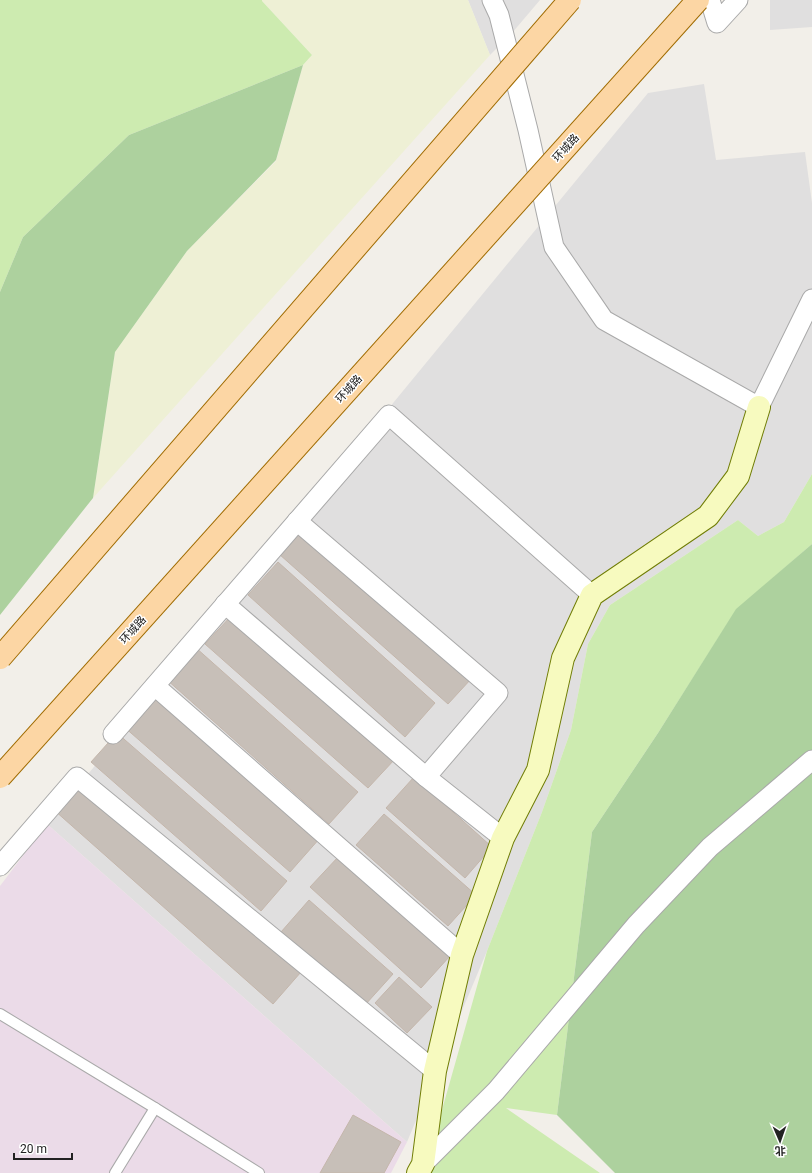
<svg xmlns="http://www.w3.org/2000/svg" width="812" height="1173" font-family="Roboto,'Noto Sans SC',sans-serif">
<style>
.residential{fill:#e0dfdf}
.industrial{fill:#ebdbe8}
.farmland{fill:#eef0d5}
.grass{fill:#cdebb0}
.forest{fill:#add19e}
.building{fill:#c7bfb8;stroke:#c4b6ab}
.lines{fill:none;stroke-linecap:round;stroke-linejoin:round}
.lane-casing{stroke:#a9a9a9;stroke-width:12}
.street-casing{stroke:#a9a9a9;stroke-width:21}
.secondary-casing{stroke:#707d05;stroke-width:24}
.lane{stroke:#fff;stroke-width:10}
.street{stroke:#fff;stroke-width:19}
.secondary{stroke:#f7fabf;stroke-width:22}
.primary-bridge-casing{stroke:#a06b00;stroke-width:24;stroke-linecap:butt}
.primary-bridge{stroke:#fcd6a4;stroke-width:22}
.labels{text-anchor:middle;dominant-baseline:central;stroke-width:3;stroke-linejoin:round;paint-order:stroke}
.street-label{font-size:11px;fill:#222;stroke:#fff}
</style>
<rect width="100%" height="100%" fill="#f2efe9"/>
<!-- residential -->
<g class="residential">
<path d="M468,0H540L512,33L490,55Z"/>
<path d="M770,0H812V27L770,30Z"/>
<path d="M704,84L716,160L805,152L812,203V474L784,522L758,536L738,520L610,605L588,644L571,730L542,812L487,951L407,1142L47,824L648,93Z"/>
</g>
<!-- industrial -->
<path class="industrial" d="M47,824L407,1142L391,1173H0V886Z"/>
<!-- farmland -->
<path class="farmland" d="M262,0H468L490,55L93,498L115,352L187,251L276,161L303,65L312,55L262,1Z"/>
<!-- grass -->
<g class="grass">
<path d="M0,0H262V1L312,55L303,65L129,135L23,237L0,292Z"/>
<path d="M812,474V544L736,610L658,733L592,832L557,1115L506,1108L600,1173H427L436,1131L487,951L542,812L571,730L588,644L610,605L738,520L758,536L784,522Z"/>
</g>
<!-- forest -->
<g class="forest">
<path d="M303,65L276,160L187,251L115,352L93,498L0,615V292L23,237L129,135Z"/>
<path d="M812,544V1173H615L557,1115L592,832L658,733L736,609Z"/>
</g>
<!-- building -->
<g class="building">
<path d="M302,528L471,679L448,704L279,554Z"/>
<path d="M278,562L435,703L405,737L248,595Z"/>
<path d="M232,615L395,759L368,788L205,644Z"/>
<path d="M195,647L358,792L329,824L166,679Z"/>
<path d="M153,692L320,838L290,872L123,726Z"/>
<path d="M117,733L287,881L261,911L91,762Z"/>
<path d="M74,771L301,972L273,1004L45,802Z"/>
<path d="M414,777L492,847L465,878L386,808Z"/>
<path d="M384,814L476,895L448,926L356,845Z"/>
<path d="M339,856L450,956L421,988L310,887Z"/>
<path d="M309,900L393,974L365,1005L281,932Z"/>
<path d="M399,977L432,1007L407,1033L375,1003Z"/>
<path d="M353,1115L401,1142L384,1173H320Z"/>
</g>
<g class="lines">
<!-- lane casing -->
<g class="lane-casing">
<g id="lane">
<path d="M0,1014L155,1108L259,1173"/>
<path d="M115,1173L155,1108"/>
</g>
</g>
<!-- street casing -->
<g class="street-casing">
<g id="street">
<path d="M492,0L499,15L528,130L554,247L604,320L759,407L812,299"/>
<path d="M710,0L717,23L738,0"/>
<path d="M297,521L498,693L426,777"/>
<path d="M225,604L426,777L503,838"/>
<path d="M155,686L462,955"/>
<path d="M113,734L389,415L592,595"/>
<path d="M0,866L77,777L435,1071"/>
<path d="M423,1164L496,1091L636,925L710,847L812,760"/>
</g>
</g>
<!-- secondary casing -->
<g class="secondary-casing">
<path id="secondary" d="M418,1173L423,1164L435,1071L462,955L503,838L538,770L563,658L592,595L708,516L738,476L759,407"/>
</g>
<!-- lane -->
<use href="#lane" class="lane"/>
<!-- street -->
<use href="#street" class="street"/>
<!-- secondary -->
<use href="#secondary" class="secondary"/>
<!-- primary-bridge casing -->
<g class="primary-bridge-casing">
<g id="primary-bridge">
<path d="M0,658L570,0"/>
<path d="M0,777L698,0"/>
</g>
</g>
<!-- primary-bridge -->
<use href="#primary-bridge" class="primary-bridge"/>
</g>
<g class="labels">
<!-- street labels -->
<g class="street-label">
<text transform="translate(566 148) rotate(-48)">环城路</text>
<text transform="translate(349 389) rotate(-48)">环城路</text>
<text transform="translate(133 630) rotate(-48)">环城路</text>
</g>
</g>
<!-- north arrow -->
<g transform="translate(780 1141) rotate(178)" stroke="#ffffff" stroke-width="3" paint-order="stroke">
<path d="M0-3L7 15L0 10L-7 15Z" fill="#222222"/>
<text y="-6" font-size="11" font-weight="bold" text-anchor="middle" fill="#222222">北</text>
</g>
<!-- scale -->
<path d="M14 1153v6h58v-6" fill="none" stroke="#222222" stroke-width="2"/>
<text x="20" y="1153" font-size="12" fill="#222222" stroke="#ffffff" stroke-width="3" paint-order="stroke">20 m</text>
</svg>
